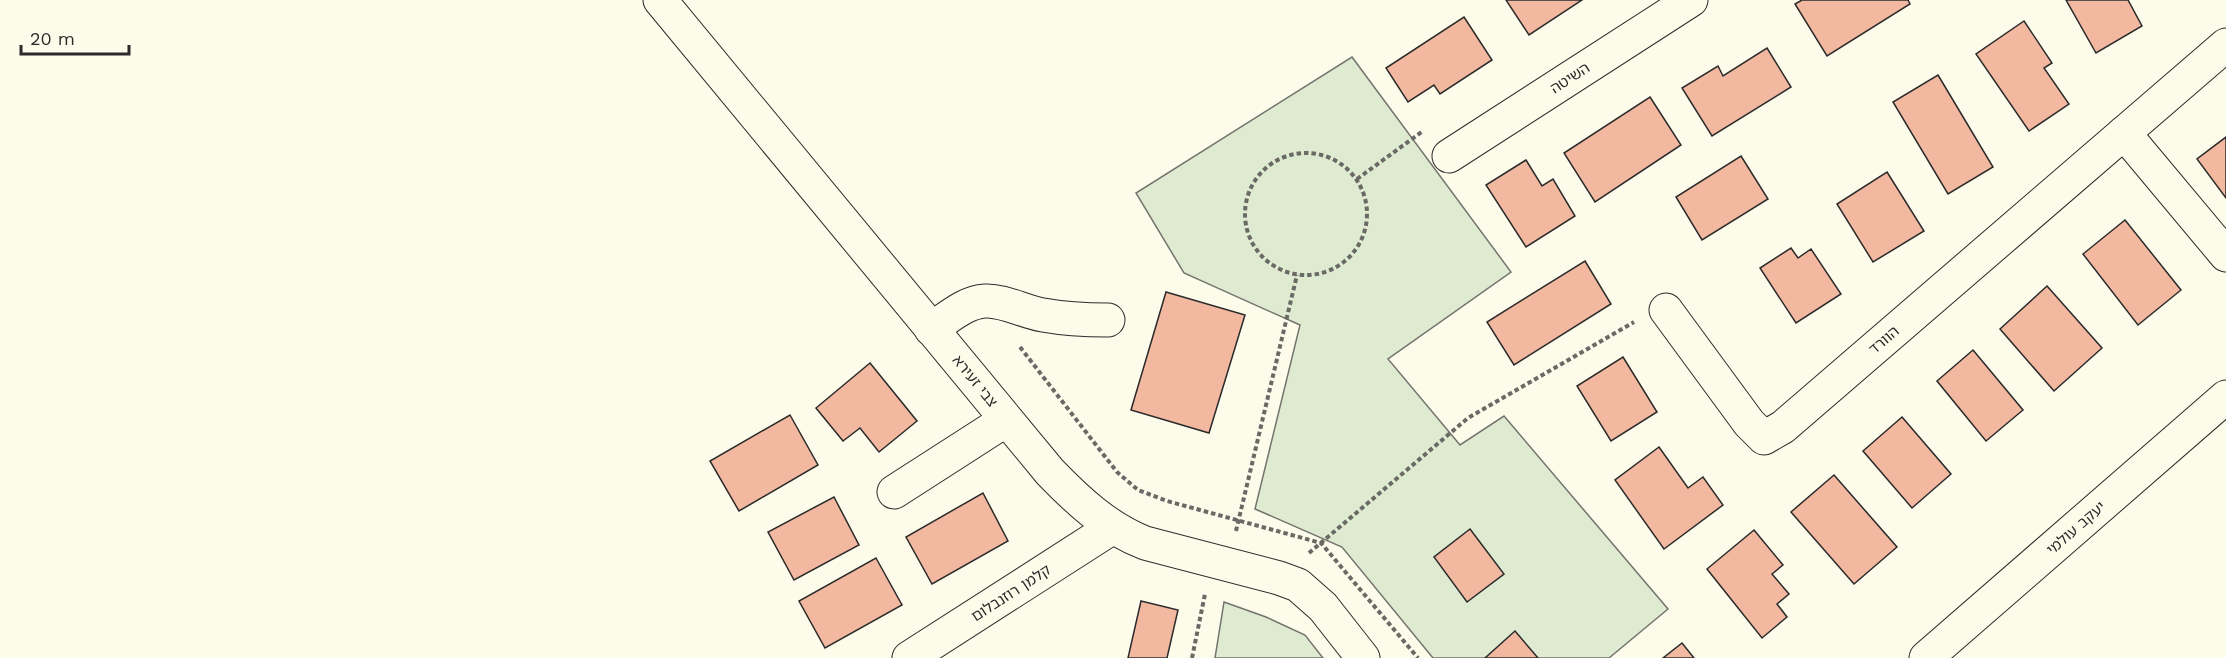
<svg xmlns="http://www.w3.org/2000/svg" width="2226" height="658" font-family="'Work Sans','Noto Sans Hebrew',sans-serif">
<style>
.green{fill:#deebd1;stroke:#74746e;stroke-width:1.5}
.building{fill:#f2b8a0;stroke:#2b2b2b;stroke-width:1.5}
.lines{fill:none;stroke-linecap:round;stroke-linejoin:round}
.minor-casing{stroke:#2b2b2b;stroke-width:35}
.path{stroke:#6a6964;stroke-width:4;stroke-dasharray:4.5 3;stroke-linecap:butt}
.minor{stroke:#fdfbea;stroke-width:33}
.labels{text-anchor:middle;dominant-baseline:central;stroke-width:4.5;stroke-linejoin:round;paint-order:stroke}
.street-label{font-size:15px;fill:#2b2b2b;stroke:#fdfbea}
</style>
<rect width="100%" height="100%" fill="#fdfbea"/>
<!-- green -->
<g class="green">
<path d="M1352,57L1511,272L1388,359L1460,445L1504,416L1668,609L1609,658H1433L1342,547L1255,509L1300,325L1184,273L1136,193Z"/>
<path d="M1224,602L1266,617L1305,635L1323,658H1215Z"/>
</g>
<!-- building -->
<g class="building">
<path d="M1506,0H1582L1529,35Z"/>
<path d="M1802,0H1908L1910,4L1827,56L1795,4Z"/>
<path d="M2066,0H2128L2142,26L2096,53Z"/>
<path d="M1464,17L1492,60L1440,94L1434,85L1408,102L1386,68Z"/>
<path d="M2024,21L2052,63L2044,68L2069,104L2029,131L1976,54Z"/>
<path d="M1767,48L1791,87L1712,136L1682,88L1718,66L1723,76Z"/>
<path d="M1938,75L1993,167L1948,194L1893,102Z"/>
<path d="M1650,97L1681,145L1595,202L1564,153Z"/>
<path d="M2226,137V198L2197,159Z"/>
<path d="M1741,156L1768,199L1702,240L1676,197Z"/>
<path d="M1526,160L1542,186L1553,179L1575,216L1526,247L1486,185Z"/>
<path d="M1887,172L1924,231L1873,262L1837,204Z"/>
<path d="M2125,220L2181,290L2138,325L2083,254Z"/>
<path d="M1791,248L1798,258L1811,249L1841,294L1796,323L1760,268Z"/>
<path d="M1585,261L1611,304L1514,365L1487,322Z"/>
<path d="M2047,286L2102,348L2054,391L2000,329Z"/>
<path d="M1166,292L1245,315L1209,433L1131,410Z"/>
<path d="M1973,350L2023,410L1986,441L1937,381Z"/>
<path d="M1623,357L1657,412L1611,441L1577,386Z"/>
<path d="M870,363L917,421L879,452L860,428L843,441L816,408Z"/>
<path d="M790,415L818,465L739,511L710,461Z"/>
<path d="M1902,417L1951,474L1912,508L1863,451Z"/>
<path d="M1659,447L1688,488L1703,477L1723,505L1664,549L1615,480Z"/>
<path d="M1834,475L1897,547L1854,584L1791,512Z"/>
<path d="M983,493L1008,541L932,584L906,537Z"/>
<path d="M834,497L859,545L794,580L768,532Z"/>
<path d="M1470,529L1504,574L1467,602L1434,557Z"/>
<path d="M1754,530L1783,565L1772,574L1789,594L1777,604L1787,617L1762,638L1707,569Z"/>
<path d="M876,558L902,605L825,648L799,601Z"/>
<path d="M1141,601L1178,610L1167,658H1128Z"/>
<path d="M1515,631L1538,658H1485Z"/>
<path d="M1682,643L1694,658H1663Z"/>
</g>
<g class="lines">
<!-- minor casing -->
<g class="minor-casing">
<g id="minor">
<path d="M660,0L1050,472C1078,501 1107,528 1145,543L1279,578L1298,585L1323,607L1363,658"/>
<path d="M2124,133L2226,255"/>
<path d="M1449,156L1691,0"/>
<path d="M1666,310L1749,423L1764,438L1783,427L2226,45"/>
<path d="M931,329C947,319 965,302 985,301C1004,300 1024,312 1043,315C1065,319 1086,320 1108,320"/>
<path d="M894,492L1006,420"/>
<path d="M909,658L1113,527"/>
<path d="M1926,658L2226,397"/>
</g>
</g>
<!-- path -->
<g class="path">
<circle cx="1306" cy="214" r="61"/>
<path d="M1357,179L1423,131"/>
<path d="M1020,347L1117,472L1138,490L1167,501L1321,543L1418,658"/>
<path d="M1236,531L1297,275"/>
<path d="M1309,553L1468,418L1634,322"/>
<path d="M1192,658L1205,594"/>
</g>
<!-- minor -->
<use href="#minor" class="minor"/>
</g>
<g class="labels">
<!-- street labels -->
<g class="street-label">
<text transform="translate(1570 78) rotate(-33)">השיטה</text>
<text transform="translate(1884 340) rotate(-41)">הוורד</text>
<text transform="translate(975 381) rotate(51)">צבי זעירא</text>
<text transform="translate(2076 528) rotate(-41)">יעקב עולמי</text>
<text transform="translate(1011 593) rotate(-33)">קלמן רוזנבלום</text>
</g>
</g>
<!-- scale -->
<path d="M21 45v9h108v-9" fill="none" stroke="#2b2b2b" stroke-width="3"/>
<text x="30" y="45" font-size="18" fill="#2b2b2b" stroke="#fdfbea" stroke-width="4.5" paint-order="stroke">20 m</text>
</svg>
